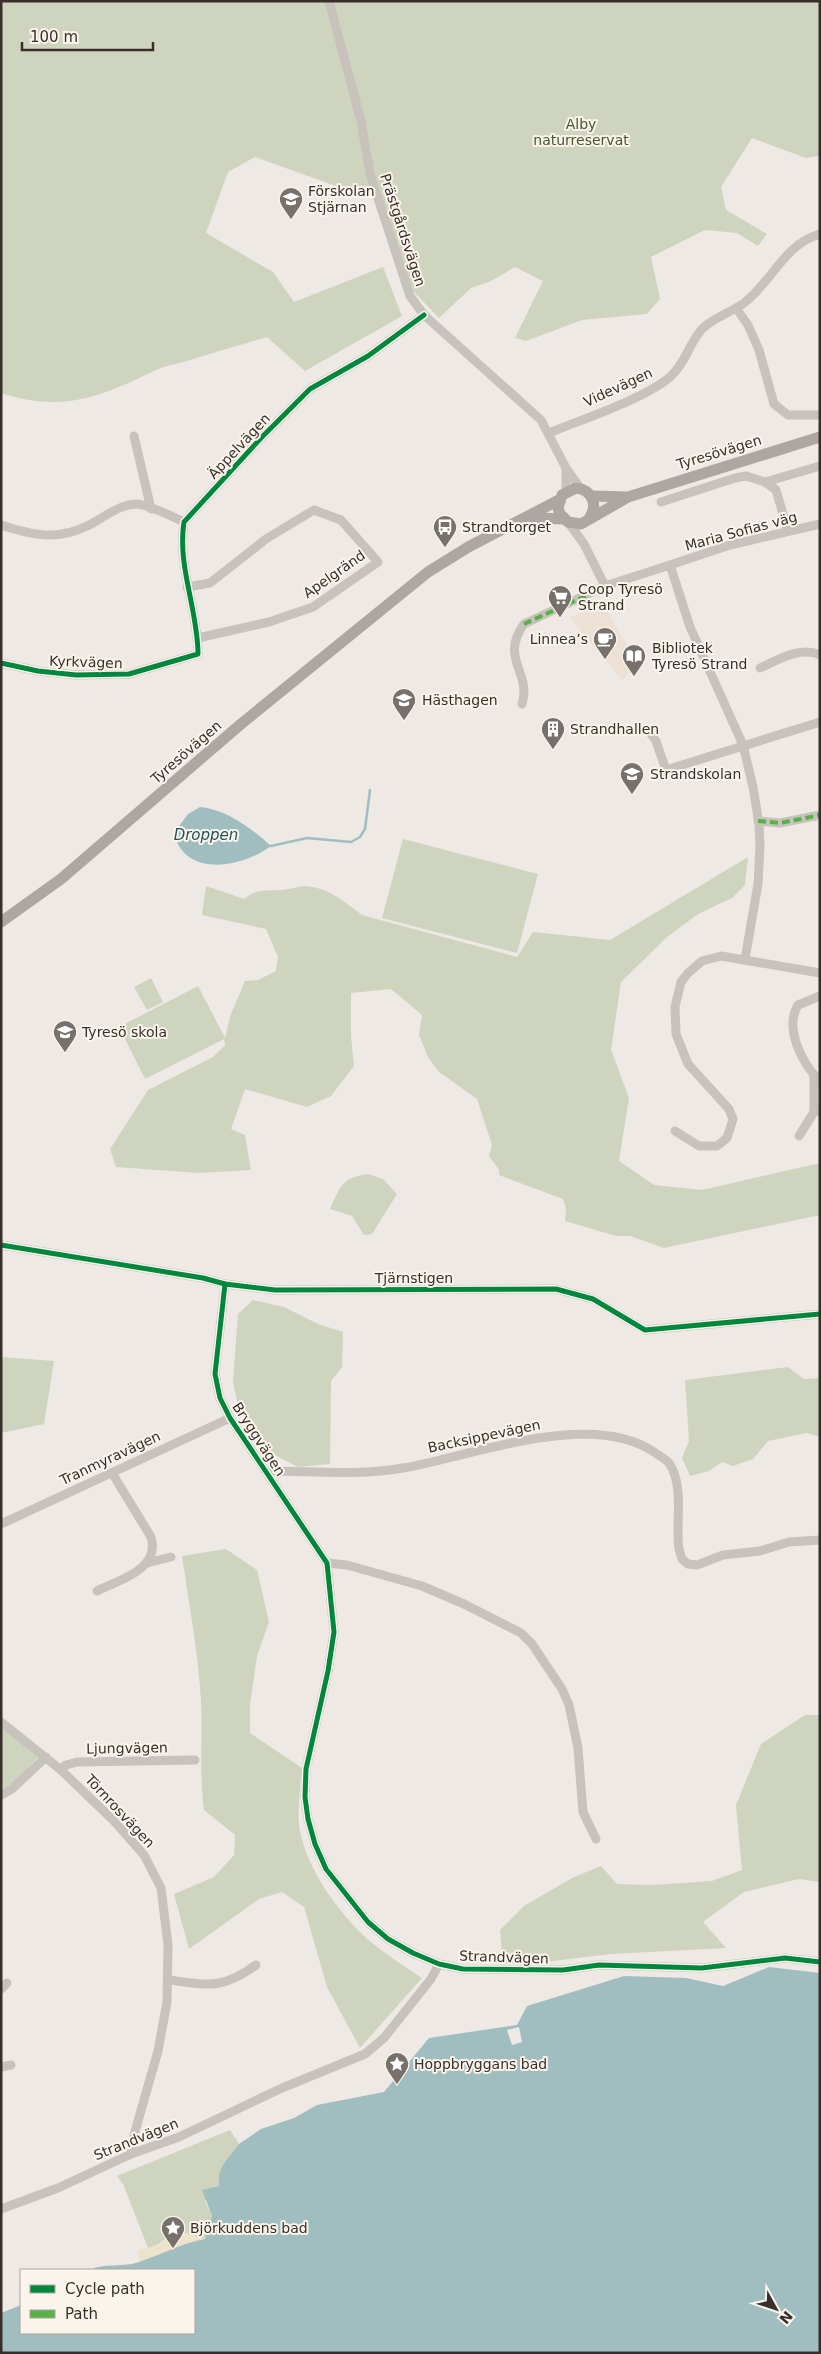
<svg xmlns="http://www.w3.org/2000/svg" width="821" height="2354" font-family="'DejaVu Sans',sans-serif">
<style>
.green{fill:#cfd4be}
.sand{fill:#ede2cb}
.plaza{fill:#ece1d4}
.water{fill:#a0bebf}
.pier{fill:#eee9e4}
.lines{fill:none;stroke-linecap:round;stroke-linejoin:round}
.stream{stroke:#a0bebf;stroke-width:2.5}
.minor{stroke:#c8c2bc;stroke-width:9}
.major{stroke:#ada6a1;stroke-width:11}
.quiet{stroke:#56b246;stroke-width:4;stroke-dasharray:8 4;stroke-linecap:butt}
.cycleway-casing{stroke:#faf4ec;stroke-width:8}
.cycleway{stroke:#00873e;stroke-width:5}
.labels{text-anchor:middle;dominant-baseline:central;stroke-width:4;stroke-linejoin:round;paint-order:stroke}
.park-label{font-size:14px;fill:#47572e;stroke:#faf4ec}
.poi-label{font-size:14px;fill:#392f2a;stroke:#faf4ec;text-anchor:start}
.street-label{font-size:14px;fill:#392f2a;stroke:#faf4ec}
.water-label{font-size:15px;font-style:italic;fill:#20545a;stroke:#faf4ec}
</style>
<rect width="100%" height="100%" fill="#eee9e4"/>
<!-- green -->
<g class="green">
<path d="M1,1H820V156L806,158L752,138L721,187L726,210L767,234L758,246L737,233L705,230L651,257L660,299L647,314L582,320L526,341L515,338L543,281L515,267L489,282L471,288L439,318L413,291L377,187L358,194L255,157L228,172L206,233L273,272L294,302L383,267L402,316L305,371L267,337C240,345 213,353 187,361C176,364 164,366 154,371C100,397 61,413 1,393Z"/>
<path d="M403,839L538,874L517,953L382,918Z"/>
<path d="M748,857L745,885L732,898L698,914L667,937L621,982L611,1050L629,1098L619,1161L654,1185L702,1190L820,1163V1215L664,1248L630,1236H616L565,1221L566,1209L563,1199L499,1175V1170L489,1156L492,1145L477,1099L438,1071L428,1057L419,1035L422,1015L391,989L351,993V1036L354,1066L331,1096L307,1107L245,1089L231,1129L245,1135L251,1170L199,1173L116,1167L110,1149L148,1090L213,1057L225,1045L224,1039L145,1079L119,1027L198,986L225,1038L231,1014L245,981L258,980L276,971L278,957L266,929L202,915L206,886L244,899C256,889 265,891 280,890C288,890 296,887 303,886C326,886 345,902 362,915L517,957L533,932L610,940Z"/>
<path d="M151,978L163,1002L147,1010L134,987Z"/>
<path d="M368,1174L383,1179L397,1194L372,1234L364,1235L352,1216L330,1209C341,1186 341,1178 368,1174Z"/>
<path d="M253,1300L284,1307L318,1324L343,1332L342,1367L331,1381L330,1464L298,1467L269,1452L237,1401L233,1381L238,1314Z"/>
<path d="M1,1357L54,1361L44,1424L1,1433Z"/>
<path d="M788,1367L804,1379L820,1378V1437L807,1433L768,1441L753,1459L733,1466L722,1462L709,1471L690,1476L682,1458L689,1441L685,1380Z"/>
<path d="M226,1549L257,1570L269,1622L257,1656L250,1705V1733L302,1768C300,1790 296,1815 301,1836C311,1876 342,1917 372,1943C388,1956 406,1967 422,1978L360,2048L327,1987L304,1907L282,1892L259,1899L189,1949L174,1894L214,1877L234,1855L235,1835L204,1810C199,1773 203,1736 201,1700C198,1652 189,1604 182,1556Z"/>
<path d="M805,1715H820V1882L799,1879L744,1892L703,1922L726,1948L611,1954L536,1963L503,1964L500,1930L524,1906L572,1878L601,1866L617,1884L651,1885L712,1881L742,1870L736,1805L761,1744Z"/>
<path d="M1,1725L40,1755L14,1783L1,1790Z"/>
<path d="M230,2130L239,2144L224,2163L221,2183L205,2201L212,2216L205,2239C193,2235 181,2231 169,2237C159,2242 162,2244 148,2248L123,2184L117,2176Z"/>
</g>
<!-- sand -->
<path class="sand" d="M186,2233L209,2240L140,2266L138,2250L160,2245L169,2237Z"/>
<!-- plaza -->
<path class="plaza" d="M600,602L603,603L638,666L622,680L570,618Z"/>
<!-- water -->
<g class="water">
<path d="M200,807C226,809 252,829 271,846C242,868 184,878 174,833L188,814Z"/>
<path d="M769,1967L820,1973V2353H1V2313L21,2305V2333H194V2270H90C104,2263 120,2267 136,2263C159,2256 181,2243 205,2239L212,2216L202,2190L219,2186V2174L224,2163L239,2144L261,2129L294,2118L317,2105L384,2092L429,2038L517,2025L527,2006L624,1976L686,1978L723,1986Z"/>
</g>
<!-- pier -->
<path class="pier" d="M519,2027L522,2042L512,2045L507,2030Z"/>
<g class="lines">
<!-- stream -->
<path class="stream" d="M271,846L307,838L351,842L360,837L365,829L370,790"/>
<!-- minor -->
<g class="minor">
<path d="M329,1L361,121L370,174L410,296L424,315L541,420L566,468L581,489"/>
<path d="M736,308L748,325L759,350L774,404L788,415H820"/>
<path d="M549,433C583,419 644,399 670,377C686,363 689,343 702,329C713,318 732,312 744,303C771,283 785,243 820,234"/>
<path d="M134,436L151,509"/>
<path d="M765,482L776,490L788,531"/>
<path d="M566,491V469"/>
<path d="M661,502L735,478L746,476L765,482L820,466"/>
<path d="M568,522L584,544L605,586"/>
<path d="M1,525C33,535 56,541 87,526C102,519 119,504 137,504C150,505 171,516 184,522"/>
<path d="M670,565L730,545L820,524"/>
<path d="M187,587L210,583L266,539L314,510L341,520L378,562L313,607L269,622L198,638"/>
<path d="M1,663L38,671L76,675L129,674L198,654C198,610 177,566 184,522L261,438L310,389L368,356L424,315"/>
<path d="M760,668C778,660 800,646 820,655"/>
<path d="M522,704C532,672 499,659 524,624L605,586L670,565L690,627L743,745L753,787L759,824L760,846L758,884L745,959"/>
<path d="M651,734L656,741L666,770L820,722"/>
<path d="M758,821L780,823L820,815"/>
<path d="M820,996L798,1005C784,1028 802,1064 820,1081"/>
<path d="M814,1076V1112"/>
<path d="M675,1131L699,1146H717L727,1138L733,1119L729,1109L688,1064L676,1034L675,1007L681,982L688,973L702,961L721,956L820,973"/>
<path d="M799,1136L814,1112L820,1110"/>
<path d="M1,1245L203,1278L225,1284L275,1290L556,1289L593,1299L645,1330L820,1314"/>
<path d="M225,1284L215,1374L220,1398L230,1418L327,1563L334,1632L328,1671L306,1769L305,1797L308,1819L315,1844L326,1869L368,1922L388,1939L413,1953L439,1964L463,1969L563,1970L599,1965L702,1968L785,1958L820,1962"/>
<path d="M267,1471C312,1471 358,1476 403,1468C472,1456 591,1409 654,1452C658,1455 666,1459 669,1463C685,1487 675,1522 679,1549L682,1559L688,1564L697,1565L723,1555L760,1551L789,1542L820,1540"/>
<path d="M1,1524L230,1418"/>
<path d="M147,1563L171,1557"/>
<path d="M327,1563L347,1565L422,1586L464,1604L521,1633L532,1644L562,1689L569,1705L578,1748L583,1812L596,1839"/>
<path d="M97,1591C119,1580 161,1569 151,1537L112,1473"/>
<path d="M1,1722L61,1770L115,1822L144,1855L161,1888L168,1945L167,2002L158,2051L134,2135L131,2154"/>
<path d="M61,1770L66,1765L77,1762L195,1760"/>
<path d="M1,1795L12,1789L46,1757"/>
<path d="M169,1980C208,1985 222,1990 256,1965"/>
<path d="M1,1989L7,1983"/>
<path d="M1,2067L11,2065"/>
<path d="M1,2209L58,2188L131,2154L179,2137L282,2088L365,2054L384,2038L431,1979L439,1964"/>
</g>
<!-- major -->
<g class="major">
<path d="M592,496L626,497"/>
<path d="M590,517C598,504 592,490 576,488L562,495L558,508L560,514L568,522L581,524L628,497L820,437"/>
<path d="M529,522L538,518L564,519"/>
<path d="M1,922L61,879L241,724L428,572L470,546L559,500"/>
</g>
<!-- quiet -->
<g class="quiet">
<path d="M524,624L594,592"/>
<path d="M758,821L780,823L820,815"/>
</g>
<!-- cycleway casing -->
<g class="cycleway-casing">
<g id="cycleway">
<path d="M1,663L38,671L76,675L129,674L198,654C198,610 177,566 184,522L261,438L310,389L368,356L424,315"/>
<path d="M1,1245L203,1278L225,1284L275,1290L556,1289L593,1299L645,1330L820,1314"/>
<path d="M225,1284L215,1374L220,1398L230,1418L327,1563L334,1632L328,1671L306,1769L305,1797L308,1819L315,1844L326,1869L368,1922L388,1939L413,1953L439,1964L463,1969L563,1970L599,1965L702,1968L785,1958L820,1962"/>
</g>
</g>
<!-- cycleway -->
<use href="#cycleway" class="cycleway"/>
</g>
<!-- icons -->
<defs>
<g id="school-pin" transform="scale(1.25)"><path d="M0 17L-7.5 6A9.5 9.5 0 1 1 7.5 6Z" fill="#78706b" stroke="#faf4ec"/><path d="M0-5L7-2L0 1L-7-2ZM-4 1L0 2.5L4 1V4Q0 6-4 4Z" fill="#fff"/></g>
<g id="bus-pin" transform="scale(1.25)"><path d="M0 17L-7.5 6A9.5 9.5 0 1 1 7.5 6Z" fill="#78706b" stroke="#faf4ec"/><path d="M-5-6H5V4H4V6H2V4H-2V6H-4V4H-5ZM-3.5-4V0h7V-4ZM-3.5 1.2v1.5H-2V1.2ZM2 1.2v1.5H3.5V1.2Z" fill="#fff"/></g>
<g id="supermarket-pin" transform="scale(1.25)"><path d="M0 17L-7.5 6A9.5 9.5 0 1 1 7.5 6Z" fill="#78706b" stroke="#faf4ec"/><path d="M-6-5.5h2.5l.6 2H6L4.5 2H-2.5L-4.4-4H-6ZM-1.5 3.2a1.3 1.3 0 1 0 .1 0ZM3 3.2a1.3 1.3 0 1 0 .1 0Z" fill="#fff"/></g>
<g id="cafe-pin" transform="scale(1.25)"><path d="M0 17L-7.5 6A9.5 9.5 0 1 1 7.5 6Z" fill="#78706b" stroke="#faf4ec"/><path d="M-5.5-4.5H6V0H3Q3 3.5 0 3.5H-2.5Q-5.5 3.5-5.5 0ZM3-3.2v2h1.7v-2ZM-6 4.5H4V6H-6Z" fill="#fff"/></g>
<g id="library-pin" transform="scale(1.25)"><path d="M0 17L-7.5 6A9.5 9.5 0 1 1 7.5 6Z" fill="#78706b" stroke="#faf4ec"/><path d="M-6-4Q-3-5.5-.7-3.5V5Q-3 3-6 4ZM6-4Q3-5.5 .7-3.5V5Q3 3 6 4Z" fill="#fff"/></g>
<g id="building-pin" transform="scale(1.25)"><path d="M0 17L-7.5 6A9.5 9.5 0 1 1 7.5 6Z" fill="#78706b" stroke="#faf4ec"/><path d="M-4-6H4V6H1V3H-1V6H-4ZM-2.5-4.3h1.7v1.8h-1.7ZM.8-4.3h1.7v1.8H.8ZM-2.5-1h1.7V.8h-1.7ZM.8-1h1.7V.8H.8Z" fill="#fff"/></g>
<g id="sight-pin" transform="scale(1.25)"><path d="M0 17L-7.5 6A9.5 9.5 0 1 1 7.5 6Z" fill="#78706b" stroke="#faf4ec"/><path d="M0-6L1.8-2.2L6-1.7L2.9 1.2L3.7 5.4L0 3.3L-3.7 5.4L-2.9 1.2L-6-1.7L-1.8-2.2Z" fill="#fff"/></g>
</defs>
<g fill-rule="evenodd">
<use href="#school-pin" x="291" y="199"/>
<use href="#bus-pin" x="445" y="527"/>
<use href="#supermarket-pin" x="560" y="597"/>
<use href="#cafe-pin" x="605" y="639"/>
<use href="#library-pin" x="634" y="656"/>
<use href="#school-pin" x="404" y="700"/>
<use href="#building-pin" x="553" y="729"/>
<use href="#school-pin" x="632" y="774"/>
<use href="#school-pin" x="65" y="1032"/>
<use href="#sight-pin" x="397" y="2064"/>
<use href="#sight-pin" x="173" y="2228"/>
</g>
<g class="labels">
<!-- park labels -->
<g class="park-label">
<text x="581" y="124">Alby<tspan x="581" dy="16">naturreservat</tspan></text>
</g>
<!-- poi labels -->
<g class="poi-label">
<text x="308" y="191">Förskolan<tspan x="308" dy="16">Stjärnan</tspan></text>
<text x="462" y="527">Strandtorget</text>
<text x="578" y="589">Coop Tyresö<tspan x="578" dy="16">Strand</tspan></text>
<text x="588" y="639" text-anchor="end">Linnea’s</text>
<text x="652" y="648">Bibliotek<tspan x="652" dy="16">Tyresö Strand</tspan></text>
<text x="422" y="700">Hästhagen</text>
<text x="570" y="729">Strandhallen</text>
<text x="650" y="774">Strandskolan</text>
<text x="82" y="1032">Tyresö skola</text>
<text x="414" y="2064">Hoppbryggans bad</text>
<text x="190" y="2228">Björkuddens bad</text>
</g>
<!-- street labels -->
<g class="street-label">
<text transform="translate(403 230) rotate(72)">Prästgårdsvägen</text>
<text transform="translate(618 387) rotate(-25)">Videvägen</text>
<text transform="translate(239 446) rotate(-47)">Äppelvägen</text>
<text transform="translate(719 452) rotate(-17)">Tyresövägen</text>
<text transform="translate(741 531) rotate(-15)">Maria Sofias väg</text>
<text transform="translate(334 574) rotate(-35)">Apelgränd</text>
<text transform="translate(86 662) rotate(2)">Kyrkvägen</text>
<text transform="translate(186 752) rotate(-41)">Tyresövägen</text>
<text x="414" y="1278">Tjärnstigen</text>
<text transform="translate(484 1436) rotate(-12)">Backsippevägen</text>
<text transform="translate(259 1439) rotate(57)">Bryggvägen</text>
<text transform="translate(110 1458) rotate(-25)">Tranmyravägen</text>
<text transform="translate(127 1748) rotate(-1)">Ljungvägen</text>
<text transform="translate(120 1811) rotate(47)">Törnrosvägen</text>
<text transform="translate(504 1957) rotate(2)">Strandvägen</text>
<text transform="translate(136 2139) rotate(-22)">Strandvägen</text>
</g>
<!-- water labels -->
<g class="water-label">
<text x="206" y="835">Droppen</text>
</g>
</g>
<!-- border -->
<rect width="821" height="2354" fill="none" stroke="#392f2a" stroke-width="5"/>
<!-- legend -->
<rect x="20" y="2269" width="175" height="65" fill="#faf4ec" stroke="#ada59e"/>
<rect x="30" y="2285" width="25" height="8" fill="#00873e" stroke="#ada59e"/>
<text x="65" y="2294" font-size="15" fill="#392f2a">Cycle path</text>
<rect x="30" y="2310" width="25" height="8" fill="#56b246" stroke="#ada59e"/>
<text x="65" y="2319" font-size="15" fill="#392f2a">Path</text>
<!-- north arrow -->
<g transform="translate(776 2309) rotate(130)" stroke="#faf4ec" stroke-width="4" paint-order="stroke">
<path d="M0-4L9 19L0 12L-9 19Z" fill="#392f2a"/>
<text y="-8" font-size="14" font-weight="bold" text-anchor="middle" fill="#392f2a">N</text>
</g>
<!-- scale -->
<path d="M22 42v8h131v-8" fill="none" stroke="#392f2a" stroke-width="2.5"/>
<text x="30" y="42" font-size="15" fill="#392f2a" stroke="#faf4ec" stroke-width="4" paint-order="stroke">100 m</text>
</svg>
